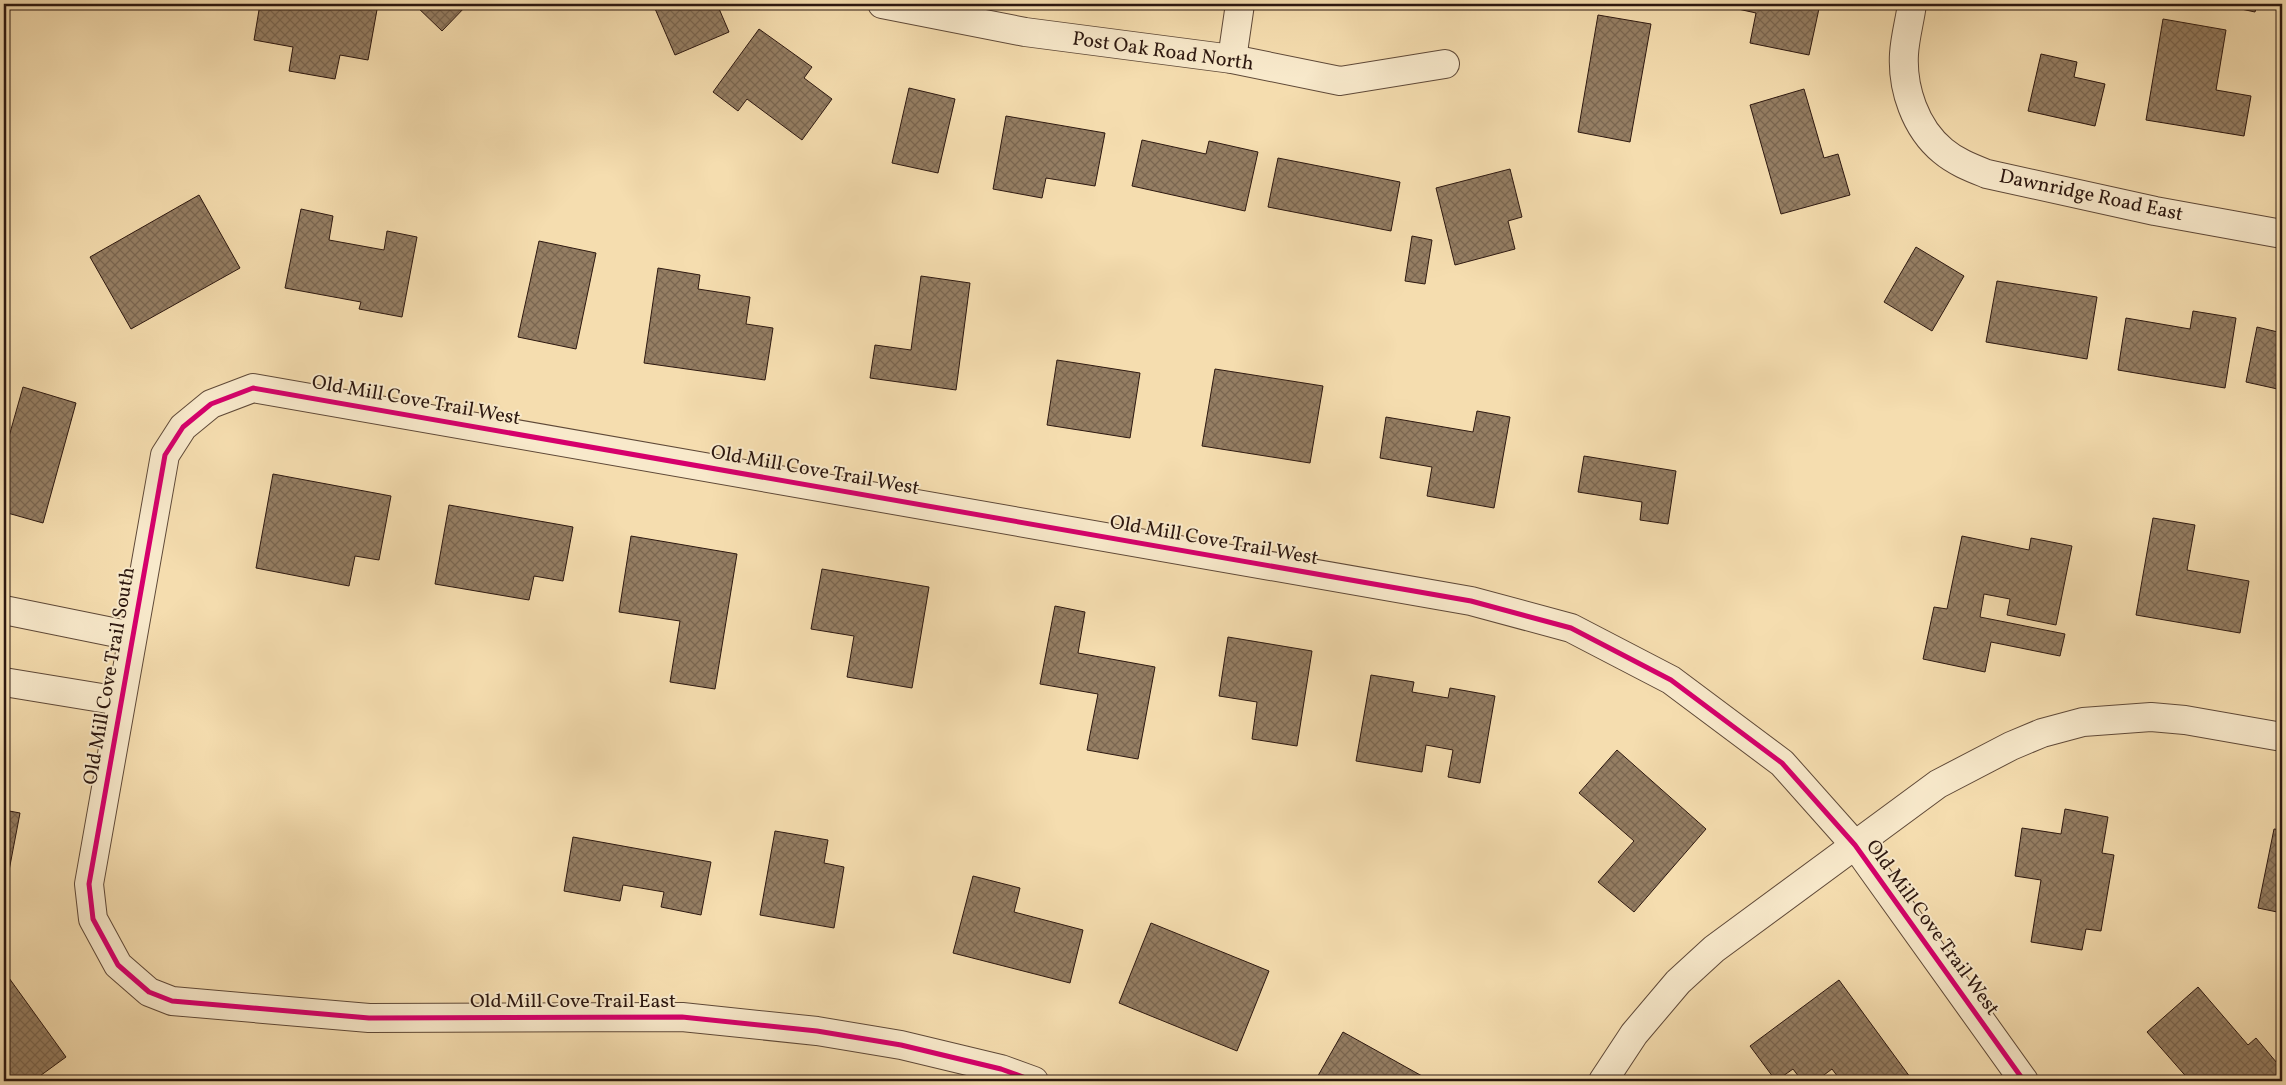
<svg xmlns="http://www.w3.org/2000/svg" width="2286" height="1085" font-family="Vollkorn,serif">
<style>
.building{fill:url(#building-cross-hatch);stroke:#2d1810}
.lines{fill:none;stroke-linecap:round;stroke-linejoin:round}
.minor-casing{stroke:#5f4938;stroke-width:30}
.minor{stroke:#f8e9cb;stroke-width:28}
.cycleway-casing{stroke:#f8e9cb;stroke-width:8}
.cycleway{stroke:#d6006c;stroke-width:5}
.labels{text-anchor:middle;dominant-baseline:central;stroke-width:4;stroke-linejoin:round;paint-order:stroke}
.street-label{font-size:20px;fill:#2d1810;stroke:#f8e9cb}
</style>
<defs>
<pattern id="building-cross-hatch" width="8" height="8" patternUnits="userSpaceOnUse" patternTransform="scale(1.25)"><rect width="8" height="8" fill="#957e63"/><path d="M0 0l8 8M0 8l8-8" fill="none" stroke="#7a6650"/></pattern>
</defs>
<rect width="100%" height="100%" fill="#f5ddaf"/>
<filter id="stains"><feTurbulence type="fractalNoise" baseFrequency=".004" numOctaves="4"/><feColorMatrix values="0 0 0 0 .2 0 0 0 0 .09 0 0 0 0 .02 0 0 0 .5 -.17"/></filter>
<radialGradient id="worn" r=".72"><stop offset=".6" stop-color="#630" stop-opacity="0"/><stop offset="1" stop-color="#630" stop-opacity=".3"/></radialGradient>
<!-- building -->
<g class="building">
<path d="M260,4H378L368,60L340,55L335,79L289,71L293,47L254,40Z"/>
<path d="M414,4H468L442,31Z"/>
<path d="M653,4H717L729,32L675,55Z"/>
<path d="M1739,4H1820L1809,55L1750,43L1756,13L1738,9Z"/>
<path d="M2218,4H2257L2255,12Z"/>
<path d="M1598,15L1651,24L1630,142L1578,132Z"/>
<path d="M2163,19L2226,30L2216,90L2251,96L2244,136L2146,120Z"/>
<path d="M759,29L812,67L804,78L832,99L802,140L747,99L738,111L713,92Z"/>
<path d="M2041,54L2077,62L2074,77L2105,84L2095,126L2028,111Z"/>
<path d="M909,88L955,99L938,173L892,163Z"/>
<path d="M1804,89L1824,158L1838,154L1850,195L1781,214L1750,105Z"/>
<path d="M1006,116L1105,133L1095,186L1046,178L1042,198L993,189Z"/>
<path d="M1142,140L1206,154L1209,141L1258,152L1245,211L1132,186Z"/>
<path d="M1278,158L1400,182L1391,231L1268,207Z"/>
<path d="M1510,169L1522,217L1508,221L1515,249L1455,265L1436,188Z"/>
<path d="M199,195L240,268L131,329L90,257Z"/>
<path d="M301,209L333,216L329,240L384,250L387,231L417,237L402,317L359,309L361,302L285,288Z"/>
<path d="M1412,236L1432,240L1425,284L1405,281Z"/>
<path d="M539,241L596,253L576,349L518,337Z"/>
<path d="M1916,247L1964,276L1932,331L1884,302Z"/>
<path d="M658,268L700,275L698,289L750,297L746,324L773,328L765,380L644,363Z"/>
<path d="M921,276L970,283L956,390L870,378L875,345L911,350Z"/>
<path d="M1997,281L2097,297L2087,359L1986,342Z"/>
<path d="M2193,311L2236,318L2225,388L2118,370L2126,318L2190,329Z"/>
<path d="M2257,327L2282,333V390L2246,382Z"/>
<path d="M1057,360L1140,373L1130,438L1047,425Z"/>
<path d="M1215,369L1323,386L1310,463L1202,446Z"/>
<path d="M23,387L76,403L43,523L4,512V454Z"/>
<path d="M1477,411L1510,417L1494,508L1427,496L1432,467L1380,458L1386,417L1473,432Z"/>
<path d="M1584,456L1676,471L1668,524L1640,520L1642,502L1578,492Z"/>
<path d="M273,474L391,496L379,560L355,556L349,586L256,568Z"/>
<path d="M449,505L573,527L563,581L534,576L529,600L435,584Z"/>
<path d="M2153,518L2195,525L2187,570L2249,581L2240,633L2136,615Z"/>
<path d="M631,536L737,554L715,689L670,682L680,621L619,612Z"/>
<path d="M1962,536L2029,550L2031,538L2072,546L2056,625L2007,615L2010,599L1984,594L1980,617L2065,634L2060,656L1991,642L1985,672L1923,659L1934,607L1947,609Z"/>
<path d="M822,569L929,587L912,688L847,677L854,636L811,629Z"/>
<path d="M1055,606L1085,612L1078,653L1155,667L1138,759L1087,750L1098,694L1040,684Z"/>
<path d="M1228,637L1312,651L1297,746L1252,739L1257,702L1219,696Z"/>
<path d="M1371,675L1414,682L1412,692L1448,698L1450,688L1495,696L1480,783L1448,777L1453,750L1426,745L1422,772L1356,761Z"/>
<path d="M1617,750L1706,829L1634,912L1598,882L1634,841L1579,793Z"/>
<path d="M2065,809L2108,817L2102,853L2114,855L2101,931L2086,929L2082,950L2031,942L2041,880L2015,876L2022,828L2061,834Z"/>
<path d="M4,810L20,813L8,876L4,875Z"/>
<path d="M2274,829L2282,830V913L2258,908Z"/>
<path d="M775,831L828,840L824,863L844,867L834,928L760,915Z"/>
<path d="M573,837L711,862L701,915L661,907L664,892L623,885L620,901L564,891Z"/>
<path d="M973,876L1020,888L1014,912L1083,930L1070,983L953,953Z"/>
<path d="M1151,923L1269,971L1237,1051L1119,1003Z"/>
<path d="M4,971L66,1057L33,1081H13L4,1069Z"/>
<path d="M1839,980L1910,1077L1905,1081H1841L1832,1069L1816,1081H1802L1793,1069L1776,1081L1750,1046Z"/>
<path d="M2198,987L2248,1045L2256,1038L2282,1069V1077L2277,1081H2190L2147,1032Z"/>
<path d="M1343,1032L1431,1081H1315Z"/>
</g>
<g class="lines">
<!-- minor casing -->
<g class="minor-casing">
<g id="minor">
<path d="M882,4L1025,32L1232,59L1340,81L1445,64"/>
<path d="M1912,4C1910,20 1905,37 1904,54C1902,88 1915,128 1943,151C1956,162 1972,168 1987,174L2155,211L2282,234"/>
<path d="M1232,59L1240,4"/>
<path d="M4,610L132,636"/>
<path d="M4,682L120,701"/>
<path d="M1034,1081L1001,1069L901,1045L817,1031L682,1017L369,1018L172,1001L149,992L118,965L93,919L89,884L165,455L183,427L211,404L253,388L1471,601L1571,628L1671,680L1782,763L1855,845L2024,1081"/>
<path d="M1603,1081L1634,1034L1678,982L1714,949L1938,784L2011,746L2042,733L2083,722L2151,717L2185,720L2282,737"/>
</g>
</g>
<!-- minor -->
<use href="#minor" class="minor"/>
<!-- cycleway casing -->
<g class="cycleway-casing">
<path id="cycleway" d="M1034,1081L1001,1069L901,1045L817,1031L682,1017L369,1018L172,1001L149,992L118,965L93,919L89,884L165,455L183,427L211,404L253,388L1471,601L1571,628L1671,680L1782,763L1855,845L2024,1081"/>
</g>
<!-- cycleway -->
<use href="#cycleway" class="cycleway"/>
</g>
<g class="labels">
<!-- street labels -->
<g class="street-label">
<text transform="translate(1163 52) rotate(8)">Post Oak Road North</text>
<text transform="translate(2091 196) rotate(12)">Dawnridge Road East</text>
<text transform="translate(416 401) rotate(10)">Old Mill Cove Trail West</text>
<text transform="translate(815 471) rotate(10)">Old Mill Cove Trail West</text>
<text transform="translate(1214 541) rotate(10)">Old Mill Cove Trail West</text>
<text transform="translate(110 676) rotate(-80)">Old Mill Cove Trail South</text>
<text transform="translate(1932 928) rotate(54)">Old Mill Cove Trail West</text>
<text x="573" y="1002">Old Mill Cove Trail East</text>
</g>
</g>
<!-- margin -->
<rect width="2286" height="1085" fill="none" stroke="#f5ddaf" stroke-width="20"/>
<rect x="5" y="5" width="2276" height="1075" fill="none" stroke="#2d1810" stroke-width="2.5"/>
<rect x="10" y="10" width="2266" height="1065" fill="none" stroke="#2d1810"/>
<rect width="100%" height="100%" filter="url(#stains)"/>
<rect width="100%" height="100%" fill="url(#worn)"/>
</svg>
